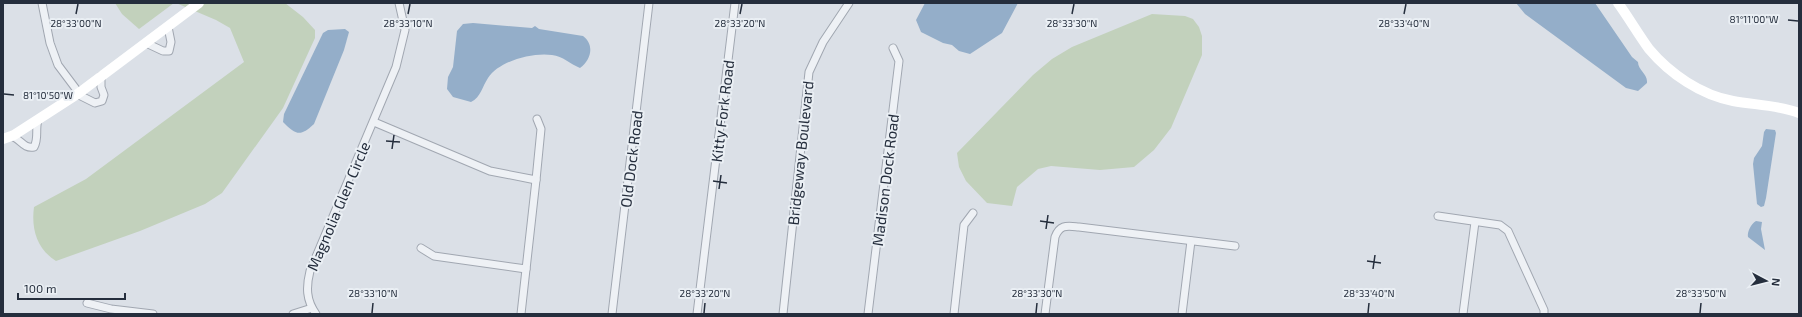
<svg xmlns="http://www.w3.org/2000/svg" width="1802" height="317" font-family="'Exo 2',sans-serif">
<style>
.green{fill:#c2d1bc}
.water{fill:#94aec9}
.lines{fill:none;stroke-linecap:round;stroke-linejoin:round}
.street-casing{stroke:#a1a7b1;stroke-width:9}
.street{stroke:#eef1f5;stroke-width:7}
.secondary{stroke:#fff;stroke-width:10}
.ticks{fill:none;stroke:#252e3d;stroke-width:1.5}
.labels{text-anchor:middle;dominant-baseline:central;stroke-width:4;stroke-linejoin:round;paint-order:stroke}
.street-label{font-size:15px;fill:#252e3d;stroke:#eaeff4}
.ticks-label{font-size:10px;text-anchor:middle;fill:#252e3d;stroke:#eaeff4;stroke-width:4;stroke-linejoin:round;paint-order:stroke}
</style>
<rect width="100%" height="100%" fill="#dbe0e7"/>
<!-- green -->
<g class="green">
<path d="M115,3H174L139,29L122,14Z"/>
<path d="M176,3H285L303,17L315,30V38L283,108L222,193L205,204L140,231L56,261C37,249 31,229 34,207L86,179L244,62L230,28L216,20Z"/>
<path d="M1152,14L1185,16L1193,19L1199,27L1202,36V55L1171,128L1154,150L1134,167L1100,170L1051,166L1038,169L1017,187L1012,206L987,203L966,181L959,167L957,153L1033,75L1052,59L1072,47Z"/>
</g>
<!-- water -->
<g class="water">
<path d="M925,3H1018L1002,33L970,54L959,51L952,45L943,43L921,32L916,20Z"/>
<path d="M1516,3H1595L1632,57L1638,62C1638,70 1648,74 1647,83L1638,91L1626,88L1525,14Z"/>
<path d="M473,23L532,28L535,26L539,29L583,36C595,45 591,60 580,68C570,64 563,56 552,55C533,52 499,61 488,78C482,87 481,97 471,102L453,97L447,89L448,77L453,67L457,31L463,24Z"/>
<path d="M345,29L349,32L344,50L314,124C300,137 296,135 283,122L284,114L323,33L328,30Z"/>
<path d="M1766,129L1775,130L1776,133L1766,198L1764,206L1761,207L1757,204L1753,164L1754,158L1762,146L1764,132Z"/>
<path d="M1756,221L1762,222L1761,229L1765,250L1748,237C1747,232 1751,224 1756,221Z"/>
</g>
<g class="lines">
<!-- street casing -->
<g class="street-casing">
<g id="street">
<path d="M42,3L50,43L58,65L79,93"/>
<path d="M146,43L163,51H169L171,42L168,27"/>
<path d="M77,94L95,103L102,101L104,95L101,87V76"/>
<path d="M374,122L490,171L536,180"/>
<path d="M11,136C21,139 23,149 34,147C39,138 35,130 38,120"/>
<path d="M1438,216L1500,225L1508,231L1544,310V314"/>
<path d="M421,248L434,256L526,269"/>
<path d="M87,303L111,309L153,314"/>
<path d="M293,314L312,308"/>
<path d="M316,314C306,300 306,287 310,271L396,67L405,30L399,3"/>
<path d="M521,314L536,180L541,129L537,119"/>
<path d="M612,314L649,3"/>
<path d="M697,314L735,3"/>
<path d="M783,314L809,72L823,42L849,3"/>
<path d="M868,314L899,61L893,48"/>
<path d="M954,314L964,225L973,213"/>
<path d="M1045,314L1055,237C1060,224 1067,226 1079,227L1235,246"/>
<path d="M1182,314L1191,241"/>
<path d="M1463,314L1475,222"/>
</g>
</g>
<!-- street -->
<use href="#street" class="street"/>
<!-- secondary -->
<g class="secondary">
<path d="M1618,3C1629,18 1638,34 1649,49C1670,74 1701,95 1733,101C1755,105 1778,105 1799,113"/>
<path d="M3,139L14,135L79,93L199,3"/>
</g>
</g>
<!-- ticks -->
<path class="ticks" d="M76,14L78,4M408,14L410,4M740,14L742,4M1072,14L1074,4M1404,14L1406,4M1788,20L1798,21M4,94L14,95M386,141L400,142M392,149L394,135M713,181L727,183M719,189L721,175M1040,221L1054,223M1046,229L1048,215M1367,261L1381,263M1373,269L1375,255M372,313L373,303M704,313L705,303M1036,313L1037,303M1368,313L1369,303M1700,313L1701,303"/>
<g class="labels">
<!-- street labels -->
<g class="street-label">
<text transform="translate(722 111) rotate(-83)">Kitty Fork Road</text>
<text transform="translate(800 153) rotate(-84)">Bridgeway Boulevard</text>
<text transform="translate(631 159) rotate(-83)">Old Dock Road</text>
<text transform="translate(885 180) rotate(-83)">Madison Dock Road</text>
<text transform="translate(338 206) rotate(-67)">Magnolia Glen Circle</text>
</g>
</g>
<g class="ticks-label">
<text x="1754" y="23">81°11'00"W</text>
<text x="76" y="27">28°33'00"N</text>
<text x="408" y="27">28°33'10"N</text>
<text x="740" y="27">28°33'20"N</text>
<text x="1072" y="27">28°33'30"N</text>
<text x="1404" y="27">28°33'40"N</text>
<text x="48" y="99">81°10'50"W</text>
<text x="373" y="297">28°33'10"N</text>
<text x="705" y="297">28°33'20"N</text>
<text x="1037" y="297">28°33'30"N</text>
<text x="1369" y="297">28°33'40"N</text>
<text x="1701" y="297">28°33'50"N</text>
</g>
<!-- border -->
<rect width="1802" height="317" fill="none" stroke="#252e3d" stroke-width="8"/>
<!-- north arrow -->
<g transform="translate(1766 281) rotate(97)" stroke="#eaeff4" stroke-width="3" paint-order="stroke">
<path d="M0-3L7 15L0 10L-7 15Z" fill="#252e3d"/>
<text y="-6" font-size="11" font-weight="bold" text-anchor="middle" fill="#252e3d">N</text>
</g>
<!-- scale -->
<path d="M18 293v6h107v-6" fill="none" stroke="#252e3d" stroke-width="2"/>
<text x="24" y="293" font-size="12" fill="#252e3d" stroke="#eaeff4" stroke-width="3" paint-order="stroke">100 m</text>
</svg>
